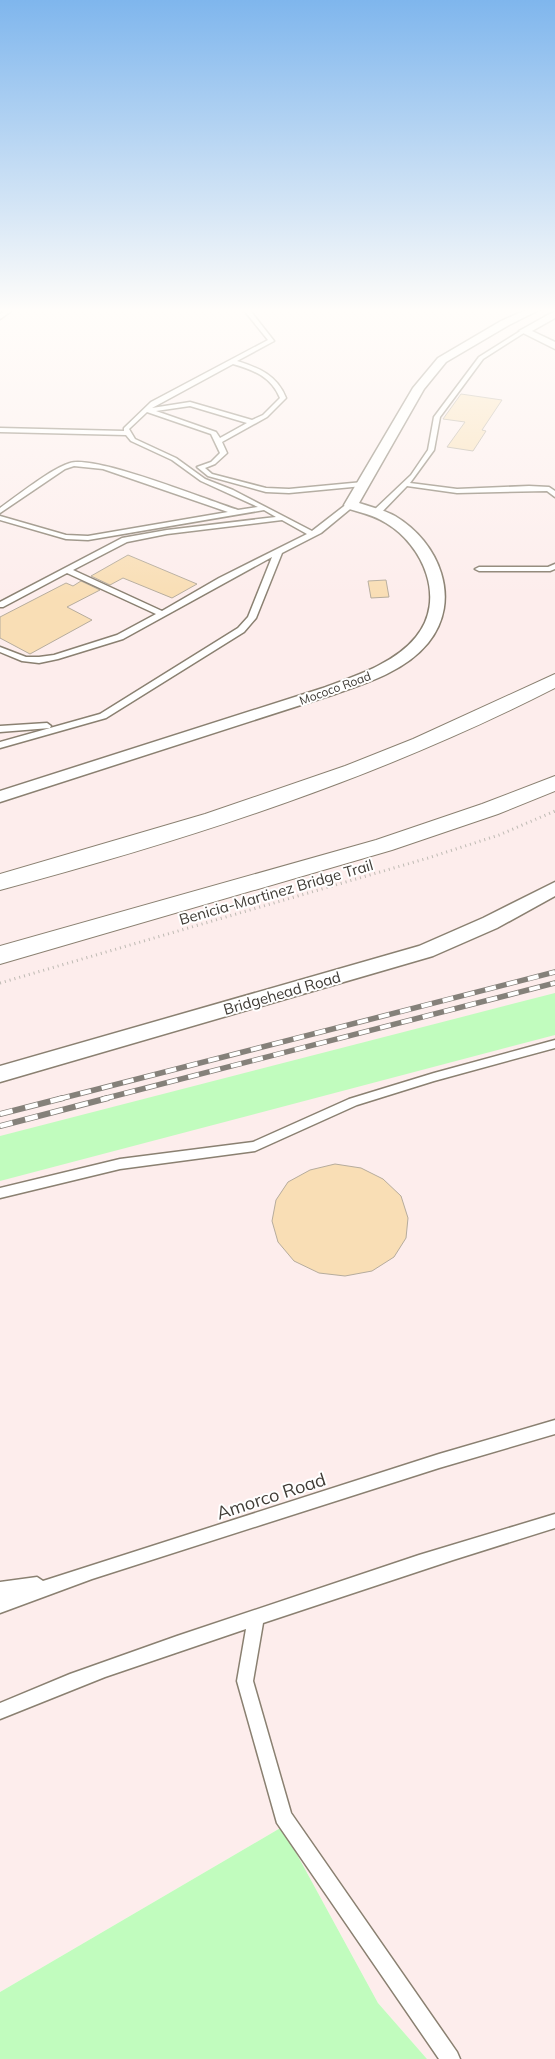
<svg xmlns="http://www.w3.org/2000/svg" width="555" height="2059" font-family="Mulish,sans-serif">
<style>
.industrial{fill:#fdedec}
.green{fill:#c1fcbe}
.building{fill:#f9deb5;stroke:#b6ac9d}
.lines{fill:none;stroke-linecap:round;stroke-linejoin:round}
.service-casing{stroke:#8a8071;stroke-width:3}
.minor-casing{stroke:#8a8071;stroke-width:3}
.motorway-casing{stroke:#8a8071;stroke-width:2}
.path{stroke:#bebab3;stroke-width:3;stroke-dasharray:1 4;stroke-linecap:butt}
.service{fill:#fff;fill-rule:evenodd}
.minor{fill:#fff;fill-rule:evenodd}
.motorway{fill:#fff;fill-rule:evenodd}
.rail-far1-casing{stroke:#85817a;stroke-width:5.5}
.rail-casing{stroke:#85817a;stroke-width:6}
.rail-far1{stroke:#fff;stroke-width:4;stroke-dasharray:11;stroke-linecap:butt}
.rail{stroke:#fff;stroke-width:4.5;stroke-dasharray:13;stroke-linecap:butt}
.labels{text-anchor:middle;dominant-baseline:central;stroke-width:4;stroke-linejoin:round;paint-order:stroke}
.far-street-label{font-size:12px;fill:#403c36;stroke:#fff}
.street-label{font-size:15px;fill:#403c36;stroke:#fff}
.near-street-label{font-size:18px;fill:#403c36;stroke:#fff}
</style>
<rect width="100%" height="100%" fill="#fffbf4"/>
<!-- industrial -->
<path class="industrial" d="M11,309H555V2059H427L378,2003L282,1827L0,1992V317Z"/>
<!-- green -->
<g class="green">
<path d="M555,993V1035L0,1181V1136Z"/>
<path d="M282,1827L378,2003L427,2059H0V1992Z"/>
</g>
<!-- building -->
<g class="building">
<path d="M461,394L502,400L482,430L486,431L473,451L447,447L465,422L443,419Z"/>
<path d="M128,555L197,584L172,598L123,578L110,585L91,576Z"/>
<path d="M386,580L389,597L371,598L368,581Z"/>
<path d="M81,581L100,590L67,607L92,620L30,654L0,638V617L66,583L73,586Z"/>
<path d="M335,1164L361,1168L383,1179L401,1196L408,1218L406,1238L394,1257L372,1271L345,1276L319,1273L294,1261L278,1242L272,1221L276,1200L288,1182L310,1170Z"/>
</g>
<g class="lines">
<!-- service casing -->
<g class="service-casing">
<g id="service">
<path d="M8,309H14L0,319V314Z"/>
<path d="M243,309H249L274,341L237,361C259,368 277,375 286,398L267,417L222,442L227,453L215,464L205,468L212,474L266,488L289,489L363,482L367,484L363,486L289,493L266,492L208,476L197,467L211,462L220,453L211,434L147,412L129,429L135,439L176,458L205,479L233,490L312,531L348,503L355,505L321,533L282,553L256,618L244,632L106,718L0,748V742L100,714L238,628L248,617L272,557L123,639L58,659L39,663L22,661L0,652V647L26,657H39L54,655L117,635L156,614L67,573L3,607H0V602L122,538L167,530L276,517L264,510L88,540L66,539L0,520V516L66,535L88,536L228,512L103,469L74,466L65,469L0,513V508C17,496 52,468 70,463C96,455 207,500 238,510L258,507L201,481L172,460L131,441L126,435L0,432V428L124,431V428L151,402L268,340ZM233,364C253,370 271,376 280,398L263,415L252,420L190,402L152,408ZM190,406L247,423L220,438L216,432L156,411ZM282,520L307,534L219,578L162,611L73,570L127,542L167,534Z"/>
<path d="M522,330L527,331L483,359L440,417L434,450L410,483L457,489L529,486L549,487L555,491V497L547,491L457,493L407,486L379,515H373V511L411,475L428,450L434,417L479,357Z"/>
<path d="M555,564V569L550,571H479L475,569L479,567H548Z"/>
<path d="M47,723L51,726L50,728L0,732V726Z"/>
<path d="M555,1040V1048L434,1081L357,1105L255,1151L120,1169L0,1198V1188L120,1159L253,1142L349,1099L434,1073Z"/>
<path d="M555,1420V1434L439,1468L92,1579L0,1613V1582L37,1577L43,1581L439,1454Z"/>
<path d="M555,1514V1528L453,1560L263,1623L253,1681L291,1813L457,2052L460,2059H439L277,1823L237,1681L246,1629L105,1677L0,1719V1703L70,1674L177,1636L419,1555Z"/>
</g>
</g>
<!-- minor casing -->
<g class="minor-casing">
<g id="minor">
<path d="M528,309H541L509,325L446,362L424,389L359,503C371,507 384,510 395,516C439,542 463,600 428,643C405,671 367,683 335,694L0,802V791L323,688C355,676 394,664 416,637C447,599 423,545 386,523C374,515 359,512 346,508L344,505L413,388L438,358L501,321Z"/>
<path d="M555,311V318L532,331L555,342V349L519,331Z"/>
<path d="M555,882V896L497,928L433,956L0,1082V1066L419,946L483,918Z"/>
</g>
</g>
<!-- motorway casing -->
<g class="motorway-casing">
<g id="motorway">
<path d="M555,674V688C379,778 191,839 0,890V874L205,814L345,766L413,739Z"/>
<path d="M555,776V791L498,814L392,850L0,964V946L376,840L482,804Z"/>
</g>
</g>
<!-- path -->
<path class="path" d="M0,983L428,858L499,835L555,811"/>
<!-- service -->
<use href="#service" class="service"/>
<!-- minor -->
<use href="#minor" class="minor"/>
<!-- motorway -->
<use href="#motorway" class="motorway"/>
<!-- rail-far1 casing -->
<g class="rail-far1-casing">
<g id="rail-far1">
<path d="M59,1099L555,972"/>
<path d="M103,1099L555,983"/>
</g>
</g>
<!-- rail casing -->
<g class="rail-casing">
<g id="rail">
<path d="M0,1114L63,1098"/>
<path d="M0,1126L108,1098"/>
</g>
</g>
<!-- rail-far1 -->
<use href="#rail-far1" class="rail-far1"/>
<!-- rail -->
<use href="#rail" class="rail"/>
</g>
<!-- sky -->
<linearGradient id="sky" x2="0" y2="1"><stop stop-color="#7fb6ed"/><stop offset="0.52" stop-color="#fffdfa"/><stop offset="1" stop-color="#fffdfa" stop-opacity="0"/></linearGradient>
<rect width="555" height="597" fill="url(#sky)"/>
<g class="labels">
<!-- far-street labels -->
<g class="far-street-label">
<text transform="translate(335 688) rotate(-20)">Mococo Road</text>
</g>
<!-- street labels -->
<g class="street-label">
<text transform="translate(276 892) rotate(-16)">Benicia-Martinez Bridge Trail</text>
<text transform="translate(282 993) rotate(-16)">Bridgehead Road</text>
</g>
<!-- near-street labels -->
<g class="near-street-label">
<text transform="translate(271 1496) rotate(-18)">Amorco Road</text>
</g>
</g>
</svg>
